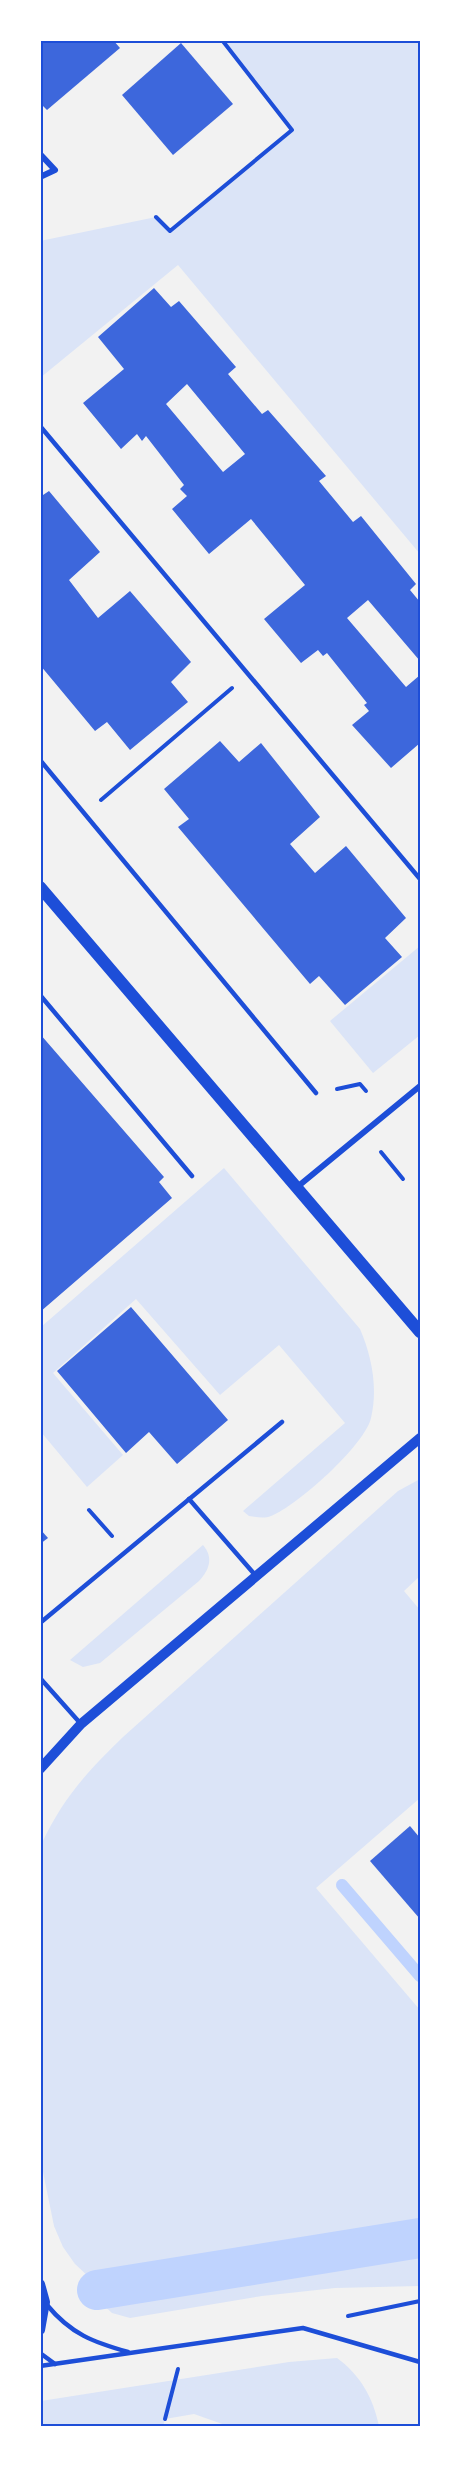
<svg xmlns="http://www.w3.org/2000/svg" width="461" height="2467" font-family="'Sofia Sans Condensed',sans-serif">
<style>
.green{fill:#dbe4f7}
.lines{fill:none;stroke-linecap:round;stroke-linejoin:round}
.stream{stroke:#bfd3fe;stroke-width:12}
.canal{stroke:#bfd3fe;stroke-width:40}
.building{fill:#3d67dc;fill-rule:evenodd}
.path{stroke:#1d4ed8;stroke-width:4}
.service{stroke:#1d4ed8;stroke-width:4.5}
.minor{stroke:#1d4ed8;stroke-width:6}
.tertiary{stroke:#1d4ed8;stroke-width:10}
.secondary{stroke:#1d4ed8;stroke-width:12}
.neatline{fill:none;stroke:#1d4ed8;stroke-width:2}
</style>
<rect width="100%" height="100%" fill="#f2f2f2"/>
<!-- green -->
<g class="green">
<path d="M222,41H420V554L178,265L40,378V241L156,217L170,231L292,130Z"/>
<path d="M420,946V1035L373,1073L330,1021Z"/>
<path d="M224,1168L360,1329C372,1357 378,1388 371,1418C365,1445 297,1506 271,1516C264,1519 256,1517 249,1516L243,1511L345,1423L279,1345L220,1395L136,1299L53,1373L123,1455L87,1487L41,1432V1327Z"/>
<path d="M420,1479V1576L404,1591L420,1610V1798L316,1888L420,2010V2221L89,2277L75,2264L63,2247L54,2226L41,2162V1845C63,1798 86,1773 123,1737L398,1491Z"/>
<path d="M203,1545C214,1558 209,1570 199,1581L100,1663L83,1667L70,1660Z"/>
<path d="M420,2248V2286L335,2288L262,2296L130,2318L112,2313L98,2300Z"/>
<path d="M337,2358C360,2375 373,2397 379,2426H228L194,2414L165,2419L163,2426H41V2401L289,2362Z"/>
</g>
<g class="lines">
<!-- stream -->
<path class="stream" d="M342,1885L420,1976"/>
<!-- canal -->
<path class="canal" d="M97,2290L420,2238"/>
</g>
<!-- building -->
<g class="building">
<path d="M40,40H113L120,48L47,110L40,103Z"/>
<path d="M181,43L233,104L173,155L122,95Z"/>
<path d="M154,288L171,307L179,301L236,367L228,374L262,414L268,410L326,476L319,481L353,522L361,516L416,584L410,590L420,602V661L368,600L347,618L406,687L420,675V743L391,768L352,725L369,711L364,705L367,703L327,653L323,656L318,650L301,663L264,619L305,585L251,519L209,554L172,509L187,496L180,489L184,485L146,436L142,441L137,434L121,449L83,403L124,369L98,337ZM187,384L245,454L223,472L166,404Z"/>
<path d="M49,491L100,552L69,580L98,618L130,591L191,662L171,682L188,702L130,750L107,722L95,731L40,665V497Z"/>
<path d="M220,741L239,762L261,743L320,817L290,844L315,873L346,846L406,918L385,938L402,957L345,1005L319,976L310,984L178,827L189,819L164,789Z"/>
<path d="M40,1034L164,1177L159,1182L172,1198L40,1312Z"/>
<path d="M131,1307L228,1420L177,1464L149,1432L126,1453L57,1371Z"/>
<path d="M40,1529L48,1538L40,1544Z"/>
<path d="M410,1826L420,1838V1919L370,1861Z"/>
</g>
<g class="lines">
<!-- path -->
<g class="path">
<path d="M156,217L170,231L292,130L222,40"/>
<path d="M101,800L232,688"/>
<path d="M337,1089L360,1084L366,1091"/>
<path d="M381,1152L403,1179"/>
<path d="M89,1510L112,1536"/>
<path d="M348,2316L420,2301"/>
<path d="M165,2419L178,2369"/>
</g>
<!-- service -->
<g class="service">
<path d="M40,426L420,879"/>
<path d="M40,760L316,1093"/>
<path d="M40,995L192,1176"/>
<path d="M189,1499L256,1576"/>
<path d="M40,1623L282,1422"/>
<path d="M40,1678L81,1724"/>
<path d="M47,2305C71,2334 93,2342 128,2352"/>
<path d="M40,2353L55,2364"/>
<path d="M40,2366L303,2328L420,2362"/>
</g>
<!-- minor -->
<g class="minor">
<path d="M40,154L55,170L40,177"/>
<path d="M296,1188L420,1086"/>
</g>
<!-- tertiary -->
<g class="tertiary">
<path d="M40,1769L81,1724L420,1438"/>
<path d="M40,2284L45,2302L40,2330"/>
</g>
<!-- secondary -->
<path class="secondary" d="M40,887L420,1332"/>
</g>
<!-- border -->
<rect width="461" height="2467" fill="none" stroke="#ffffff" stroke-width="84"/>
<rect x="42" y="42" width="377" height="2383" class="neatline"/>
</svg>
